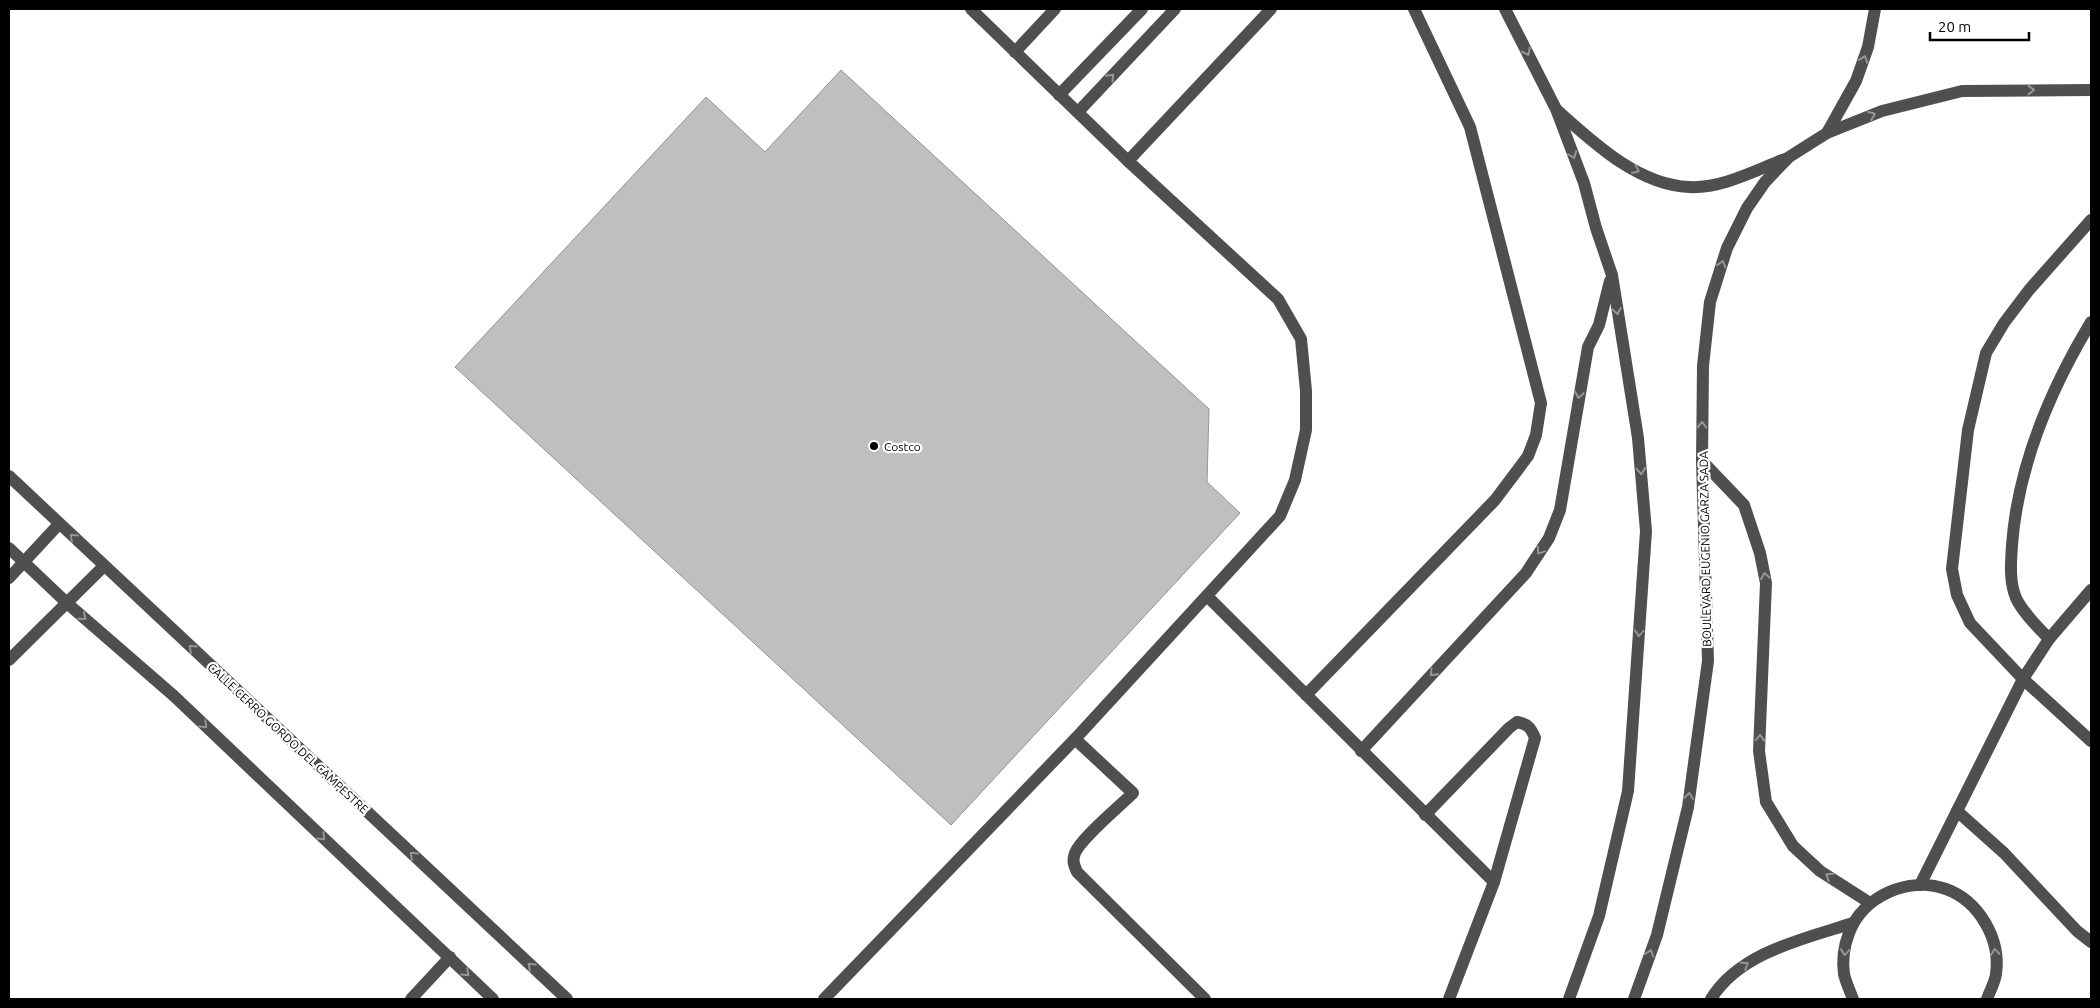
<svg xmlns="http://www.w3.org/2000/svg" width="2100" height="1008" font-family="Ubuntu,sans-serif">
<style>
.building{fill:#bfbfbf;stroke:#939393}
.lines{fill:none;stroke-linecap:round;stroke-linejoin:round}
.minor{stroke:#4f4f4f;stroke-width:12}
.oneway{stroke:#959595}
.poi-dot{fill:#000;stroke:#fff;stroke-width:2}
.labels{text-anchor:middle;dominant-baseline:central;stroke-width:4.5;stroke-linejoin:round;paint-order:stroke}
.poi-label{font-size:12px;fill:#000;stroke:#fff;text-anchor:start}
.street-label{font-size:12px;fill:#000;stroke:#fff}
</style>
<rect width="100%" height="100%" fill="#fff"/>
<!-- building -->
<path class="building" d="M841,70L1209,409L1207,482L1240,513L951,825L455,367L706,97L765,152Z"/>
<g class="lines">
<!-- minor -->
<g class="minor">
<path d="M1505,9L1556,109L1584,183L1596,228L1612,275L1638,438L1646,531L1628,791L1599,916L1569,999"/>
<path d="M1015,52L1055,9"/>
<path d="M1059,95L1142,9"/>
<path d="M1558,111C1594,143 1638,185 1689,187C1721,189 1756,170 1785,159"/>
<path d="M1078,112L1175,9"/>
<path d="M1827,133L1856,81L1868,47L1875,9"/>
<path d="M1128,161L1271,9"/>
<path d="M2091,220L2029,290L2004,323L1986,353L1968,430L1952,569L1957,595L1970,623L2023,679L2091,741"/>
<path d="M1702,461L1744,505L1760,553L1766,583L1759,751L1766,802L1793,846L1820,871L1870,903"/>
<path d="M9,476L567,999"/>
<path d="M9,548L68,604L174,696L493,999"/>
<path d="M9,578L59,524"/>
<path d="M1207,596L1494,882"/>
<path d="M2049,639C2038,627 2023,613 2016,598C2009,581 2011,562 2012,545C2018,464 2050,390 2091,322"/>
<path d="M9,660L104,566"/>
<path d="M1306,695L1495,500L1528,456L1536,435L1541,403L1470,127L1414,9"/>
<path d="M1075,739L1133,793C1120,806 1081,838 1075,853C1072,861 1074,865 1077,872L1205,999"/>
<path d="M1361,751L1526,573L1549,538L1560,510L1588,347L1599,325L1610,281"/>
<path d="M1957,811L2004,853L2077,931L2091,942"/>
<path d="M1425,815L1509,728L1517,722C1528,724 1531,728 1535,738L1494,882L1449,999"/>
<path d="M1920,885L2023,679L2049,639L2091,590"/>
<path d="M411,999L450,957"/>
<path d="M824,999L1075,739L1280,516L1295,480L1306,430V391L1301,339L1278,299L1128,161L971,9"/>
<path d="M1634,999L1657,935L1688,807L1708,661L1702,461L1703,366L1710,302L1727,248L1747,208L1765,182L1789,157L1827,133L1882,111L1962,91L2091,90"/>
<path d="M1711,999C1740,952 1804,939 1853,923"/>
<path d="M1853,999C1850,991 1846,983 1844,974C1842,960 1844,946 1849,933C1863,896 1908,876 1946,889C1979,901 2001,939 1996,974C1995,982 1990,991 1987,999"/>
</g>
</g>
<!-- one-way arrows -->
<defs><path id="oneway-chevron" d="M-2-3.5L2.5 0L-2 3.5" fill="none" stroke-width="1.6" stroke-linecap="round" stroke-linejoin="round" transform="scale(1.25)"/></defs>
<g class="oneway">
<use href="#oneway-chevron" transform="translate(1527 52) rotate(63)"/>
<use href="#oneway-chevron" transform="translate(1864 59) rotate(-70)"/>
<use href="#oneway-chevron" transform="translate(1111 77) rotate(-47)"/>
<use href="#oneway-chevron" transform="translate(2031 90)"/>
<use href="#oneway-chevron" transform="translate(1872 115) rotate(-22)"/>
<use href="#oneway-chevron" transform="translate(1573 155) rotate(69)"/>
<use href="#oneway-chevron" transform="translate(1636 170) rotate(25)"/>
<use href="#oneway-chevron" transform="translate(1722 264) rotate(-73)"/>
<use href="#oneway-chevron" transform="translate(1617 311) rotate(81)"/>
<use href="#oneway-chevron" transform="translate(1579 395) rotate(100)"/>
<use href="#oneway-chevron" transform="translate(1702 425) rotate(-89)"/>
<use href="#oneway-chevron" transform="translate(1641 471) rotate(85)"/>
<use href="#oneway-chevron" transform="translate(73 537) rotate(-137)"/>
<use href="#oneway-chevron" transform="translate(1540 551) rotate(124)"/>
<use href="#oneway-chevron" transform="translate(1765 576) rotate(-100)"/>
<use href="#oneway-chevron" transform="translate(83 617) rotate(41)"/>
<use href="#oneway-chevron" transform="translate(1639 633) rotate(94)"/>
<use href="#oneway-chevron" transform="translate(192 648) rotate(-137)"/>
<use href="#oneway-chevron" transform="translate(1433 673) rotate(133)"/>
<use href="#oneway-chevron" transform="translate(204 725) rotate(44)"/>
<use href="#oneway-chevron" transform="translate(1760 738) rotate(-88)"/>
<use href="#oneway-chevron" transform="translate(1689 796) rotate(-82)"/>
<use href="#oneway-chevron" transform="translate(322 837) rotate(44)"/>
<use href="#oneway-chevron" transform="translate(413 855) rotate(-137)"/>
<use href="#oneway-chevron" transform="translate(1829 876) rotate(-147)"/>
<use href="#oneway-chevron" transform="translate(1845 952) rotate(95)"/>
<use href="#oneway-chevron" transform="translate(1995 952) rotate(-96)"/>
<use href="#oneway-chevron" transform="translate(1650 953) rotate(-71)"/>
<use href="#oneway-chevron" transform="translate(1745 965) rotate(-32)"/>
<use href="#oneway-chevron" transform="translate(531 966) rotate(-137)"/>
<use href="#oneway-chevron" transform="translate(466 973) rotate(44)"/>
</g>
<!-- markers -->
<circle class="poi-dot" cx="874" cy="446" r="5"/>
<g class="labels">
<!-- poi labels -->
<g class="poi-label">
<text x="884" y="446">Costco</text>
</g>
<!-- street labels -->
<g class="street-label">
<text transform="translate(1705 549) rotate(-91)">BOULEVARD EUGENIO GARZA SADA</text>
<text transform="translate(288 738) rotate(43)">CALLE CERRO GORDO DEL CAMPESTRE</text>
</g>
</g>
<!-- border -->
<rect width="2100" height="1008" fill="none" stroke="#000000" stroke-width="20"/>
<!-- scale -->
<path d="M1930 32v8h99v-8" fill="none" stroke="#000000" stroke-width="2.5"/>
<text x="1938" y="32" font-size="15" fill="#000000" stroke="#ffffff" stroke-width="4" paint-order="stroke">20 m</text>
</svg>
